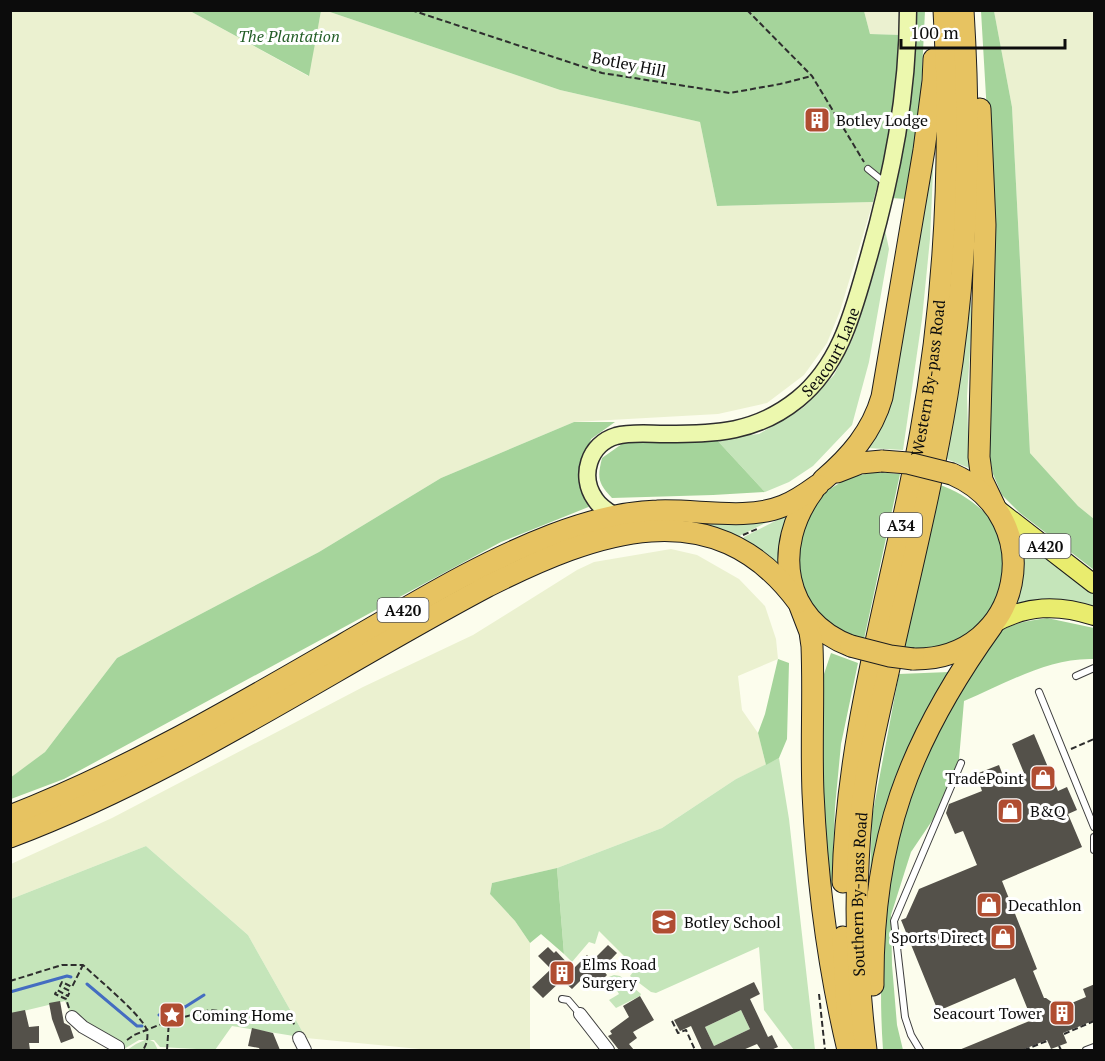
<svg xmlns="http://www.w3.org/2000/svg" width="1105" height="1061" font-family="'PT Serif',serif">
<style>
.farmland{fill:#ebf1d0}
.green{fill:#c5e5ba}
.forest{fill:#a5d49b}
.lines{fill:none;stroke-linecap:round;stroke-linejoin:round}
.stream{stroke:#446dc1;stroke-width:3}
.building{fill:#54514a;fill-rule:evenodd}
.lane-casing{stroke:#3f3f3f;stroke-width:8}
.street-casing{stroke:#3f3f3f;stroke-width:14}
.secondary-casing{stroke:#2e2e2e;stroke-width:19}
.primary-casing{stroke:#1d1d1d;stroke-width:20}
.highway-casing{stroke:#1d1d1d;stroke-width:23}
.path{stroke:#2e2e2e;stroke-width:2;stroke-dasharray:6 3;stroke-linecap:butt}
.lane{stroke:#fff;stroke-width:6}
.street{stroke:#fff;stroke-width:12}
.secondary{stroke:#ecf8ae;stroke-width:16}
.primary{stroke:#e9ec6e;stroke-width:18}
.highway{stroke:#e7c361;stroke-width:21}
.highway-bridge-casing{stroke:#1d1d1d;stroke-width:23;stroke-linecap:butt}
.highway-bridge{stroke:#e7c361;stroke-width:21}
.labels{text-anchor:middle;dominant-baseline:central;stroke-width:6;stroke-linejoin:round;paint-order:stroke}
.shield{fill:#fff;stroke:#555;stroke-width:1.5}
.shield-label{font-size:15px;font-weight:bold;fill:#0c0c0c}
.park-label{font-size:16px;font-style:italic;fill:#235e26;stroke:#fff}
.street-label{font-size:16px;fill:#0c0c0c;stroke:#fff}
.poi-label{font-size:16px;fill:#0c0c0c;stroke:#fff;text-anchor:start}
</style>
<rect width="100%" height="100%" fill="#fcfded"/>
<!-- farmland -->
<g class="farmland">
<path d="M11,11H190L308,76L321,11H327L560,90L700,122L717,206L873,202L840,311L827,343L804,375L767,403L718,414L574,422L441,478L319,552L117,658L45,752L11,778Z"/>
<path d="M864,11H900L901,35L870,34Z"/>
<path d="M994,11H1094V519L1078,506L1030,453L1012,107Z"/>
<path d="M671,549L697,555L739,579L765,606L776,639L778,659L738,676L742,710L758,733L766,765L736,779L662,828L557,868L492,883L490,894L515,921L530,943V1050H430L306,1038L248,935L146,846L11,899V864L112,818L363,687L473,635L577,570L594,562Z"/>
</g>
<!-- green -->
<g class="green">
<path d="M934,149L930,239L922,319L903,450L867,448Z"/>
<path d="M884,225L889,249L869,362L852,425L813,466L789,482L765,492L716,439L759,434L804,407L834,375L854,336Z"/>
<path d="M971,276V336L967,396L969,468L944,458Z"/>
<path d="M781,512H788L780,565L777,567L741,542L744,537L783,517Z"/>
<path d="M687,515L776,518L741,535L737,539L688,524Z"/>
<path d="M1020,537L1094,594V608C1066,600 1041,595 1012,605L1016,539Z"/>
<path d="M779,758L789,819L815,1050H794L764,1010L759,947L656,993L651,992L630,976L633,972L624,956L599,931L595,944L589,942L572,962L564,954L557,868L662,828L736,779Z"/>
<path d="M146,846L248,935L306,1038L232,1026L215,1050L160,1047L154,1040H150L154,1042L158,1050H127L136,1044L145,1040H139L124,1049L118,1047L72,1017L65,1001L11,1014V899Z"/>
<path d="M614,975L620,976L641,994L640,996L616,1008L609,1000L619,994L609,977Z"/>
<path d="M741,1010L750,1029L714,1046L705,1027Z"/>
</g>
<!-- forest -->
<g class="forest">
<path d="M190,11H321L309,76Z"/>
<path d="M327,11H864L870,34L901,35L895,117L873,202L717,206L700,122L560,90Z"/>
<path d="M911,11H925L920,113L906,199L891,198Z"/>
<path d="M981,11H994L1012,107L1030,453L1078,506L1094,519V570L1020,513L1002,495L993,474L986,435L992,199Z"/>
<path d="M574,422H615L591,439L582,475L591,506L501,542L64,779L11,799L10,778L45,752L117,658L319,552L441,478Z"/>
<path d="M629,439H716L765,492L713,495L612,498C598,483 597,478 602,458Z"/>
<path d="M874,472L900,474L864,639L838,631L816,613L801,588L798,536L808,512L825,492L848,478Z"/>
<path d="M938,484C956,491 971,499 985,513C1026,560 993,642 932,650C923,651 913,650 904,650Z"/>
<path d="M1047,618L1094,628V659C1049,657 1005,684 964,701L959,759L938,812L911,852L891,915L892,965L897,1025L903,1050H883C874,920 895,789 968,678C975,667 990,640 999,633C1012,622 1031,621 1047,618Z"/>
<path d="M831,653L858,663L841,744L835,807L831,906L824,815L819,689Z"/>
<path d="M778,659L789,663L787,739L779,758L766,765L758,733L765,714Z"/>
<path d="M949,672L895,777L870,878L872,817L899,674Z"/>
<path d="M557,868L564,954L541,934L530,943L515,921L490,894L492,883Z"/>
</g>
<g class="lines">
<!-- stream -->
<g class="stream">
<path d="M87,984L137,1026H142"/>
<path d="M10,992L67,976L71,977"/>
<path d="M159,1015L185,1007L204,995"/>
</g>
</g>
<!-- building -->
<g class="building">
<path d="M820,112L827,121L810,132L804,122Z"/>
<path d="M1034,734L1058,791L1067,787L1077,810L1068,814L1082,847L1002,881L1037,969L1033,971L1044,998H1046L1053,1003L1061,1004L1062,1007L1086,997L1083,989L1095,984V1020L1063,1033L1067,1043L1051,1049L1047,1040L1022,1050H959L1032,1020L1015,978L938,1011L901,920L906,918L919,889L977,865L963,831L955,834L946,813L949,804L982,791L976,774L999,765L1005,781L1024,773L1012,744Z"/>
<path d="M608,945L617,953L602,969L607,975L598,984L587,974L572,989L562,980L543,998L532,987L551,969L538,956L548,947L554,953L556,951L573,969L587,955L592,961Z"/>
<path d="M754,982L760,994L750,999L768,1037L772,1035L778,1047L771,1050H761L757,1044L743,1050H702L691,1026L680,1031L674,1020ZM741,1010L750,1029L714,1046L705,1027Z"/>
<path d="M640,996L654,1020L633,1032L637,1038L629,1044L634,1050H619L608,1036L612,1034L610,1031L629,1017L623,1006Z"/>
<path d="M60,1001L64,1023L70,1026L74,1038L61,1043L52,1019L49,1003Z"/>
<path d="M25,1010L29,1027L39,1026V1043H29L30,1050H12L10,1013Z"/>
<path d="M252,1028L273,1033L280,1050H260L259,1048L248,1046Z"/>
</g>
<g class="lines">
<!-- lane casing -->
<g class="lane-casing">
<g id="lane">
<path d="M868,169L884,182"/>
<path d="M1076,676L1094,668"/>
<path d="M1039,692L1094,827"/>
<path d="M1094,837V850"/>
<path d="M562,999L568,1000L580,1014"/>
<path d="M920,1050L911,1035L905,1017L894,921L961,763"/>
<path d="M1086,1050L1094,1047"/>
</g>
</g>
<!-- street casing -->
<g class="street-casing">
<g id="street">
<path d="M580,1014L608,1050"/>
<path d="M72,1017L83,1027L118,1047V1050"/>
<path d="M299,1038L305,1050"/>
</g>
</g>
<!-- secondary casing -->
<g class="secondary-casing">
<g id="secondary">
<path id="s1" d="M615,516C607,511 600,507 595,499C579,476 589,444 616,436C631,432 649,434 665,434C716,434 756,433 798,399C842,363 854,308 869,256C892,175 908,95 908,10"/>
</g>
</g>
<!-- primary casing -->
<g class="primary-casing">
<g id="primary">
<path d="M996,508L1094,584"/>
<path d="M993,624C1026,605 1058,604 1094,616"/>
</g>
</g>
<!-- highway casing -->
<g class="highway-casing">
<g id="highway">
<path d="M980,109L985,225L979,457L982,480L994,505"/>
<path d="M837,472L860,463L882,461"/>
<path d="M823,480C850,457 872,432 882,397L924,150L933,81L934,59"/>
<path d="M813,491C772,546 782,620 851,646"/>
<path d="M800,606L810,632L812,646C814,695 811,744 813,793C817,880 828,966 848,1050"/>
<path d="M913,659C1024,661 1051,517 952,474"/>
<path d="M10,816C128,770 235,707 344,644C412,605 479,563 552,535C586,522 621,512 657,511C697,509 746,521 783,506C796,501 807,493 818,485"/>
<path d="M10,837C180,773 329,670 488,586C594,533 713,487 798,602"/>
<path id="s2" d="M843,882C846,728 894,582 921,431C946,293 952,151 944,10"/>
<path d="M843,937L848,1023"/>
<path d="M873,985C872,840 908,743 992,626"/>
<path id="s3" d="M866,1050C856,970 854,889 862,808C867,761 879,714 889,668C909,577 932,487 947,395C968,268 971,139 963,10"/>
</g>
</g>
<!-- path -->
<g class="path">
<path d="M411,10L602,73L730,93L780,84L812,76"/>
<path d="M747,10L812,76L864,162"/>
<path d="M743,535L757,529"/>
<path d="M1071,749L1094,739"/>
<path d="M10,981L62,965H83C98,979 139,1013 146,1028C149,1036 147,1044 143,1050"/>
<path d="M819,994L825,1050"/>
<path d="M69,1008L66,999L55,994L57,990L68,996L70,991L60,986L62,982L72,987L83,965"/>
<path d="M672,1021L678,1033L686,1030L695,1050"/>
<path d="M1064,1034L1094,1021"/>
<path d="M127,1040L134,1035L169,1021L210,1010L292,1019L295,1027"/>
<path d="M1059,1046L1061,1050"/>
<path d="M167,1050L169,1021"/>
<path d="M1024,1050L1047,1041"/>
</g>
<!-- lane -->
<use href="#lane" class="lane"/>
<!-- street -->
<use href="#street" class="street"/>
<!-- secondary -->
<use href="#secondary" class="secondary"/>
<!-- primary -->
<use href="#primary" class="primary"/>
<!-- highway -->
<use href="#highway" class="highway"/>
<!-- highway-bridge casing -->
<g class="highway-bridge-casing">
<g id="highway-bridge">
<path d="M882,461L908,463L952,474"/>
<path d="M851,646L890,656L913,659"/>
</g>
</g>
<!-- highway-bridge -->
<use href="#highway-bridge" class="highway-bridge"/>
</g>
<!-- icons -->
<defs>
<g id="building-square" transform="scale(1.35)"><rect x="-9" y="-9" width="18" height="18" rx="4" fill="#b04d31" stroke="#fff"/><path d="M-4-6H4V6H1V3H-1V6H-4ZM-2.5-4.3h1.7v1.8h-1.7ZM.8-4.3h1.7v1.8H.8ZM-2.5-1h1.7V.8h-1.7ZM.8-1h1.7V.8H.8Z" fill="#fff"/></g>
<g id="shop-square" transform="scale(1.35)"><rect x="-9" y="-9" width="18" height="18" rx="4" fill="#b04d31" stroke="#fff"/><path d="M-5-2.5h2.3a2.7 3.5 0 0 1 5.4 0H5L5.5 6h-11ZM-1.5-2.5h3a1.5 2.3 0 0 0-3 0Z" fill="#fff"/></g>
<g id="school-square" transform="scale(1.35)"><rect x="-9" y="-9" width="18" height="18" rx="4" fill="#b04d31" stroke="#fff"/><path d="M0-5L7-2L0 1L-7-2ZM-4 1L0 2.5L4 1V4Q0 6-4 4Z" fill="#fff"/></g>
<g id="sight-square" transform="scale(1.35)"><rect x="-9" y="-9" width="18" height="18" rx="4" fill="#b04d31" stroke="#fff"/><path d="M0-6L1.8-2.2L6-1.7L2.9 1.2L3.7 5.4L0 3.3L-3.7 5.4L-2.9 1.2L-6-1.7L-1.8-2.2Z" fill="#fff"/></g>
</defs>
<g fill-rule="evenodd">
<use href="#building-square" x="817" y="120"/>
<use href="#shop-square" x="1043" y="778"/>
<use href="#shop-square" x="1010" y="811"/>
<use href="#shop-square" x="989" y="905"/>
<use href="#school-square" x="664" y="922"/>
<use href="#shop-square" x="1003" y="937"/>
<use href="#building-square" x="562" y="973"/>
<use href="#building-square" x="1062" y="1013"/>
<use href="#sight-square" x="172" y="1015"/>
</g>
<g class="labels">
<!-- shield labels -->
<g class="shield">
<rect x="880" y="513" width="42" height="24" rx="4.5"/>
<rect x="1019.5" y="534" width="51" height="24" rx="4.5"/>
<rect x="377.5" y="598" width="51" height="24" rx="4.5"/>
</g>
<g class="shield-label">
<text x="901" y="525">A34</text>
<text x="1045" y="546">A420</text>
<text x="403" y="610">A420</text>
</g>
<!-- park labels -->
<g class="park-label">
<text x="289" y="36">The Plantation</text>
</g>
<!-- street labels -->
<g class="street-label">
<text transform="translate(629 64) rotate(11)">Botley Hill</text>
<text stroke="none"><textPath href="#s1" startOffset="352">Seacourt Lane</textPath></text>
<text stroke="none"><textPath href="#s2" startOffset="512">Western By-pass Road</textPath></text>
<text stroke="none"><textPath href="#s3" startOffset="156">Southern By-pass Road</textPath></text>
</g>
<!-- poi labels -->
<g class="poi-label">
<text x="836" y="120">Botley Lodge</text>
<text x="1024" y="778" text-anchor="end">TradePoint</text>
<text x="1030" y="811">B&amp;Q</text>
<text x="1008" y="905">Decathlon</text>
<text x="684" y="922">Botley School</text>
<text x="984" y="937" text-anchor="end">Sports Direct</text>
<text x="582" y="964">Elms Road<tspan x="582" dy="18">Surgery</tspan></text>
<text x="1042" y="1013" text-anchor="end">Seacourt Tower</text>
<text x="192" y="1015">Coming Home</text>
</g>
</g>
<!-- border -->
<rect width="1105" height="1061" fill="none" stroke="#0c0c0c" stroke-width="24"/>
<!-- scale -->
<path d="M901 39v9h164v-9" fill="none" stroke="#0c0c0c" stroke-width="3"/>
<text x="910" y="39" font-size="18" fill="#0c0c0c" stroke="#ffffff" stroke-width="4.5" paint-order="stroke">100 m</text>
</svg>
